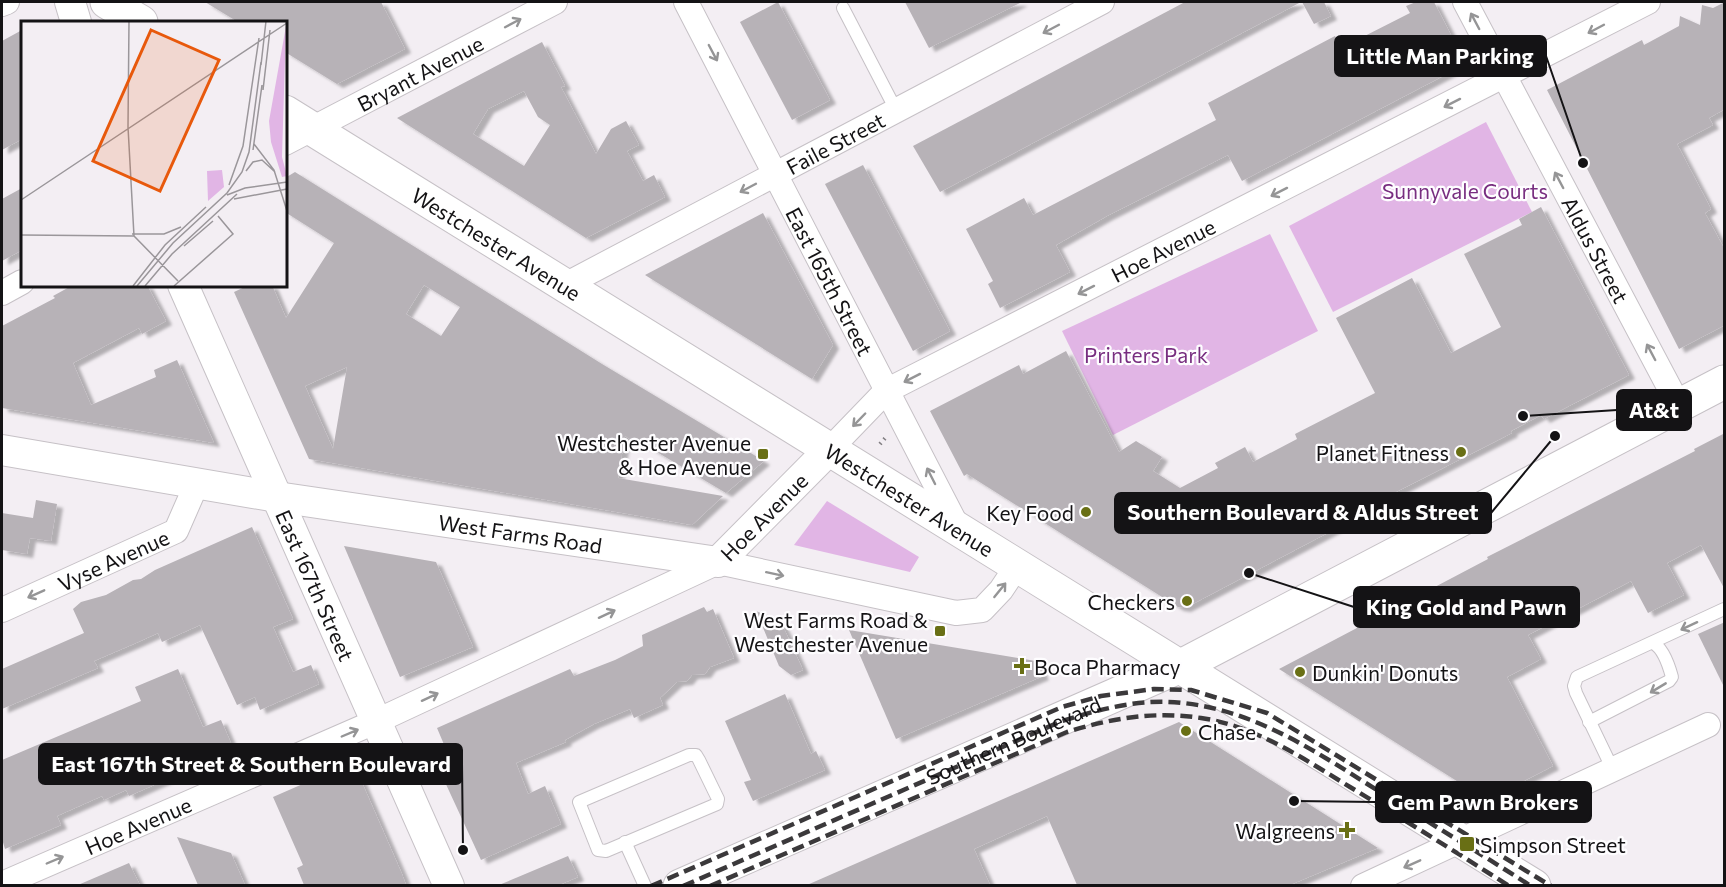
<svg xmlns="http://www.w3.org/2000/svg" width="1726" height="887" font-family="Commissioner,sans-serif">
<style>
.green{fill:#e1b5e5}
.building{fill:#b7b2b7;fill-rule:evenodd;filter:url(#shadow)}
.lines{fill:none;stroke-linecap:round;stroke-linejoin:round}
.service-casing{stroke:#c6c1c6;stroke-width:14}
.minor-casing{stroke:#c6c1c6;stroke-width:26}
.tertiary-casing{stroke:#c6c1c6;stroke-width:32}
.secondary-casing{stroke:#c6c1c6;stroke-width:35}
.path{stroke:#817e82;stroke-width:4;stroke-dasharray:1.5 4.5;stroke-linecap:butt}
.service{stroke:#fff;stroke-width:12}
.minor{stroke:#fff;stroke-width:24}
.tertiary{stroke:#fff;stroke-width:30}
.secondary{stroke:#fff;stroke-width:33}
.rail{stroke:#3b393b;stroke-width:4.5;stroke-dasharray:12 6;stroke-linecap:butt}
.oneway{stroke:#959596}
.poi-dot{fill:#696f15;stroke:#fefdff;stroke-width:2}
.labels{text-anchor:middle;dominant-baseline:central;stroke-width:4.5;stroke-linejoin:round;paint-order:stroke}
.street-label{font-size:21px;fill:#141315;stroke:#fefdff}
.park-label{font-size:21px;fill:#782e80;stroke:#fefdff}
.poi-label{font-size:21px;fill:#141315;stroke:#fefdff;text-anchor:end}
.inset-road{fill:none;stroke:#9a969a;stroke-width:1.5}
.view{fill:#e8590c;fill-opacity:0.15;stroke:#e8590c;stroke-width:3}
.inset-edge{fill:none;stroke:#141315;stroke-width:3}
.leader{fill:none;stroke:#141315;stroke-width:2}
.callout-dot{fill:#141315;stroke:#fefdff;stroke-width:2}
.callout{fill:#141315;stroke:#141315;stroke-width:2}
.callout-label{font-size:22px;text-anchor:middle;font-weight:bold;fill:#fff}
</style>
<defs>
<filter id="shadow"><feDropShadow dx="6" dy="4" stdDeviation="1.5" flood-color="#0004"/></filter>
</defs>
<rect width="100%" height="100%" fill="#f3eef3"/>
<!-- green -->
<g class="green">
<path d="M1486,122L1532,212L1333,312L1289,226Z"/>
<path d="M1270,234L1318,331L1113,435L1062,331Z"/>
<path d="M827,501L919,557L910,572L794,545Z"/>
</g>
<!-- building -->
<g class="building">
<path d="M205,2H381L405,49L337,84L285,52V22H238Z"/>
<path d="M778,2L830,100L792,120L740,22Z"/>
<path d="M905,2H1022L929,48Z"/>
<path d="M1185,2H1301L940,192L913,146Z"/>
<path d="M1302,2H1324L1331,16L1314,24Z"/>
<path d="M1416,2H1434L1466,64L1242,181L1228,155L1107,216L1056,245L1070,272L1000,308L988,284L993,281L966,229L1024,198L1033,215L1216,120L1208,103L1335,36L1341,48L1410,13L1406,6Z"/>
<path d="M1725,2V109L1709,118L1713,125L1677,144L1711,209L1705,213L1725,250V325L1679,349L1547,90L1642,40L1644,45L1679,26L1680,16L1700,25L1702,5L1713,8Z"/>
<path d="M22,30V139L2,150V41Z"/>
<path d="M542,42L565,86L561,87L596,154L611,129L626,121L639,145L627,151L643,181L654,175L665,197L586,238L397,118ZM524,91L538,117L550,125L524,166L473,134L488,109Z"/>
<path d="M863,165L950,331L913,351L825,184Z"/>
<path d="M295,172L602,364L764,461L726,493L635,439L633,441L625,436L618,478L723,496L692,525L309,459L234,292L249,285H272L286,318L334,243L285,212V178ZM424,285L460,307L441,336L406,314ZM347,367L333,449L305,386Z"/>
<path d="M22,188V250L2,261V199Z"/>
<path d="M1541,207L1629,375L1544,419L1541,415L1511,431L1512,433L1335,523L1337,528L1185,608L1178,607L967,474L964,476L930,411L1019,365L1023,374L1066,351L1119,452L1136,441L1162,457L1153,471L1180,488L1218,468L1215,463L1245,447L1253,462L1297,439L1295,434L1375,393L1336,318L1412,278L1451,353L1501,327L1464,254L1522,225L1519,219Z"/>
<path d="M763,213L833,345L812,379L645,275Z"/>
<path d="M73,285H147L166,321L142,334L139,328L73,363L91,405L156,377L154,370L177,360L214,443L2,408V326L55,298L53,296Z"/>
<path d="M1725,433V590L1701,545L1667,563L1684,595L1648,613L1631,581L1528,635L1541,659L1507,677L1553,766L1487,800L1279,669L1488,559L1487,557L1695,451L1694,449Z"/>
<path d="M36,500L57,504L51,541L30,538L27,554L2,550V513L33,518Z"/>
<path d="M252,527L293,619L273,627L293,672L311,665L319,684L260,710L255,697L237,705L200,625L162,642L158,633L136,643L94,661L98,668L2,709V669L84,633L73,609L81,602L106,595L133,580L141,579L155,570Z"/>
<path d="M344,546L436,562L473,647L400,677Z"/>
<path d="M704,607L707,612L713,609L734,658L710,667L705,674L692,675L687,681L677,682L660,698L663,705L634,718L630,709L594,724L565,740L566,742L516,763L528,794L545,786L561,824L481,860L444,780L457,775L437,728L570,669L574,676L615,660L643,646L642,635Z"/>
<path d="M756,611L781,622L803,670L791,675L779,666Z"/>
<path d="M1725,622V689L1698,634Z"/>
<path d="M849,630L1036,661L1043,676L896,739Z"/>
<path d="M178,669L203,727L221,720L234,750L129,796L126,790L104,800L102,796L57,816L61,825L5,849L2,839V760L141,701L135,687Z"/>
<path d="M785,694L811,754L816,751L825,770L753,801L744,782L751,780L725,721Z"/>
<path d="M1179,722L1378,848L1290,885H1077L1047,816L974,849L990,885H807Z"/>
<path d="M353,762L402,874L406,885H304L297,868L303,865L273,797Z"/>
<path d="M177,837L231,853L245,885H198Z"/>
<path d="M568,856L578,877L559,885H499Z"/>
<path d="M129,863L140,885H78Z"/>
</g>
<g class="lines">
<!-- service casing -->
<g class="service-casing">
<g id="service">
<path d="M843,8L896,110"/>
<path d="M1589,722L1669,681L1672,677C1669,666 1663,648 1653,643"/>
<path d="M689,755H696L699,760L718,799L717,804L606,851L598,850L579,802Z"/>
<path d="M1613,770L1576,693L1574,686L1577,677L1724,609"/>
<path d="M625,842L645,886"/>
</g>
</g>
<!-- minor casing -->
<g class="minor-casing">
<g id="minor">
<path id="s1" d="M686,2L958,528"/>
<path id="s2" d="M1465,2L1678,404"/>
<path d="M2,4L7,2"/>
<path id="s3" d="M285,143L555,2"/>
<path id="s4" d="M567,284L1102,2"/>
<path d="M2,293L22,282"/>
<path id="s5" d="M831,448L886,391L1648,2"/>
<path id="s6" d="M2,610L176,531L197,483"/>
<path id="s7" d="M2,884L377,721L718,562L956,613L982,610L1001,590L1017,566"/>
<path d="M1363,886L1708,725"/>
</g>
</g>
<!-- tertiary casing -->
<g class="tertiary-casing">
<g id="tertiary">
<path d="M70,2L76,22"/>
<path id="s8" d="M183,285L449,886"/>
<path id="s9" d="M2,450L277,497L718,562L831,448"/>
</g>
</g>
<!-- secondary casing -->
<g class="secondary-casing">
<g id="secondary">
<path d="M107,2L141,22"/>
<path id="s10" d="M285,112L1534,886"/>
<path id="s11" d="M680,886L1181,666L1724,382"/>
</g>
</g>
<!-- path -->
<path class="path" d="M880,444L887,436"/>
<!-- service -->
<use href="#service" class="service"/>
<!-- minor -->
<use href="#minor" class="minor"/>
<!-- tertiary -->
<use href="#tertiary" class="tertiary"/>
<!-- secondary -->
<use href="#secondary" class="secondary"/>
<!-- rail -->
<g class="rail">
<path d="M651,886L1062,707L1101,696L1154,689L1191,690L1267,713L1551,886"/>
<path d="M683,886L1062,721C1101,709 1141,698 1183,703C1257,711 1318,753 1380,792C1430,823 1481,854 1531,886"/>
<path d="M710,886L1067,732C1112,718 1154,711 1201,718C1256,726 1304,759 1350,787C1403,819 1456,852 1509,886"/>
</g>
</g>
<!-- one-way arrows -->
<defs><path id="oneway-shaft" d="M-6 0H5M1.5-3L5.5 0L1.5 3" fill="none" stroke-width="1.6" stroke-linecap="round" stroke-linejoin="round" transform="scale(1.5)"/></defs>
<g class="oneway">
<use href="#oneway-shaft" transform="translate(1475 21) rotate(-118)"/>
<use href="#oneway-shaft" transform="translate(513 23) rotate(-28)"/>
<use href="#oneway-shaft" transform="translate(1051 29) rotate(152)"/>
<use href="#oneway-shaft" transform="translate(1596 29) rotate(152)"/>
<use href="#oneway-shaft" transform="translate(713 53) rotate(62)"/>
<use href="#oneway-shaft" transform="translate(1452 103) rotate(153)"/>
<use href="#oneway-shaft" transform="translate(1559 180) rotate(-118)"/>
<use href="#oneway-shaft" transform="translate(748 188) rotate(152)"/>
<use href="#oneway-shaft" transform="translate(1279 192) rotate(153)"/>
<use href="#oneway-shaft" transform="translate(1086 290) rotate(153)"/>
<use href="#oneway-shaft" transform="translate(1651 352) rotate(-118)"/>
<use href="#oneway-shaft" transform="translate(912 378) rotate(153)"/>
<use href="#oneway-shaft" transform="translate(859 420) rotate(134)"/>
<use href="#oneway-shaft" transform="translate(931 476) rotate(-117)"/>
<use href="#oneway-shaft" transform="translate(775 574) rotate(12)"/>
<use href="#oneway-shaft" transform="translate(1000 590) rotate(-51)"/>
<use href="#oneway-shaft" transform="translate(36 594) rotate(156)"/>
<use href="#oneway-shaft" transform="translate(607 614) rotate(-25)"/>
<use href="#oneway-shaft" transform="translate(1689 626) rotate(155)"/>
<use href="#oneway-shaft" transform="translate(1658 688) rotate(149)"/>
<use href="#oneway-shaft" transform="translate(430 697) rotate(-25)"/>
<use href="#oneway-shaft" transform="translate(350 733) rotate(-23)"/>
<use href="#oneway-shaft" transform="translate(55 860) rotate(-23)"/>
<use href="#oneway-shaft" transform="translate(1412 864) rotate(156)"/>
</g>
<!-- markers -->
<g class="poi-dot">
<circle cx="1461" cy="452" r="6"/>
<rect x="757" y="448" width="12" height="12" rx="3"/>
<circle cx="1086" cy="512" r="6"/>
<circle cx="1187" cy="601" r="6"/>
<rect x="934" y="625" width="12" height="12" rx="3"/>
<path d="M1019 657h6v6h6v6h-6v6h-6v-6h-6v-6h6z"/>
<circle cx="1300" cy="672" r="6"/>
<circle cx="1186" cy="731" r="6"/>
<path d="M1344 821h6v6h6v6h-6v6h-6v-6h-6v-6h6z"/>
<rect x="1459" y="836" width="16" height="16" rx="3"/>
</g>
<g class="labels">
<!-- street labels -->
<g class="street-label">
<text stroke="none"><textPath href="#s3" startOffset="152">Bryant Avenue</textPath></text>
<text stroke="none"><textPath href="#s4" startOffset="303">Faile Street</textPath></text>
<text stroke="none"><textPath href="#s10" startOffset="249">Westchester Avenue</textPath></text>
<text stroke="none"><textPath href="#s5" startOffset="390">Hoe Avenue</textPath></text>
<text stroke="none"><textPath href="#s2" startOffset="280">Aldus Street</textPath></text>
<text stroke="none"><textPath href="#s1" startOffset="314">East 165th Street</textPath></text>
<text stroke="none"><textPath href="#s10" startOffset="735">Westchester Avenue</textPath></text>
<text stroke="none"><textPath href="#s9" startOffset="789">Hoe Avenue</textPath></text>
<text stroke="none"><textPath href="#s9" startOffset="525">West Farms Road</textPath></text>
<text stroke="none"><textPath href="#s6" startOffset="122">Vyse Avenue</textPath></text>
<text stroke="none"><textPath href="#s8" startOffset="328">East 167th Street</textPath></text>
<text stroke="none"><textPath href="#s11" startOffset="364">Southern Boulevard</textPath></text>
<text stroke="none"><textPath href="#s7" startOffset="148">Hoe Avenue</textPath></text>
</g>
<!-- park labels -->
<g class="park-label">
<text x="1465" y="190">Sunnyvale Courts</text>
<text x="1146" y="354">Printers Park</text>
</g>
<!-- poi labels -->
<g class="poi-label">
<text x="751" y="442">Westchester Avenue<tspan x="751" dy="24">&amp; Hoe Avenue</tspan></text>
<text x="1449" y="452">Planet Fitness</text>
<text x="1074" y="512">Key Food</text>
<text x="1175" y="601">Checkers</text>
<text x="928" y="619">West Farms Road &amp;<tspan x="928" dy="24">Westchester Avenue</tspan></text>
<text x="1034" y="666" text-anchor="start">Boca Pharmacy</text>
<text x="1312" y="672" text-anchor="start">Dunkin' Donuts</text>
<text x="1198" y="731" text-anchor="start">Chase</text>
<text x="1335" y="830">Walgreens</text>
<text x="1480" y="844" text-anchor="start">Simpson Street</text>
</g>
</g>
<!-- overview -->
<g transform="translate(21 21)">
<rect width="266" height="266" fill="#f3eef3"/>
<path d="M265,5L261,136L266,155L261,156L250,121L248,100ZM201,149L203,166L187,180L186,150Z" fill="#e1b5e5"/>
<path class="inset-road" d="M108,0L107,106L113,215M240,44L245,0M242,69L249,9M233,123L253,149L266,190M232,129L241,64M225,150L232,141L241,139L254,151M208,164L222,125L238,17M206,174L224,167L266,161M213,178L266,168M0,179L266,2M111,213H143L160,206M0,214L113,215L157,260M163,225L192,200M112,265L144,224L185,186M116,265L152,222L206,172L221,151L228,131L240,41M124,265L151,233L216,173M153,265L212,213L197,195"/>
<path class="view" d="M130,9L198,39L139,170L72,140Z"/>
<rect width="266" height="266" class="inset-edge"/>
</g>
<!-- callouts -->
<path class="leader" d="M1583 163L1546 56M1523 416L1617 410M1555 436L1491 513M1249 573L1354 607M463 850L462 764M1294 801L1376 802"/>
<g class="callout-dot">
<circle cx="1583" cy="163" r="6"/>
<circle cx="1523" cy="416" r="6"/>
<circle cx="1555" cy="436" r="6"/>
<circle cx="1249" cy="573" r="6"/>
<circle cx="463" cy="850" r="6"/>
<circle cx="1294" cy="801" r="6"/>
</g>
<g class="callout">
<rect x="1335" y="36" width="211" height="40" rx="6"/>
<rect x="1617" y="390" width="74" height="40" rx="6"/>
<rect x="1115" y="493" width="376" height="40" rx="6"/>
<rect x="1354" y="587" width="225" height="40" rx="6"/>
<rect x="39" y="744" width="423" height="40" rx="6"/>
<rect x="1376" y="782" width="215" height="40" rx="6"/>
</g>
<g class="callout-label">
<text x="1440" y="64">Little Man Parking</text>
<text x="1654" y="418">At&amp;t</text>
<text x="1303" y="520">Southern Boulevard &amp; Aldus Street</text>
<text x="1466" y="615">King Gold and Pawn</text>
<text x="251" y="772">East 167th Street &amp; Southern Boulevard</text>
<text x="1483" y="810">Gem Pawn Brokers</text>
</g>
<!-- border -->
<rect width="1726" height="887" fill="none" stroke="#141315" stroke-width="6"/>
</svg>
